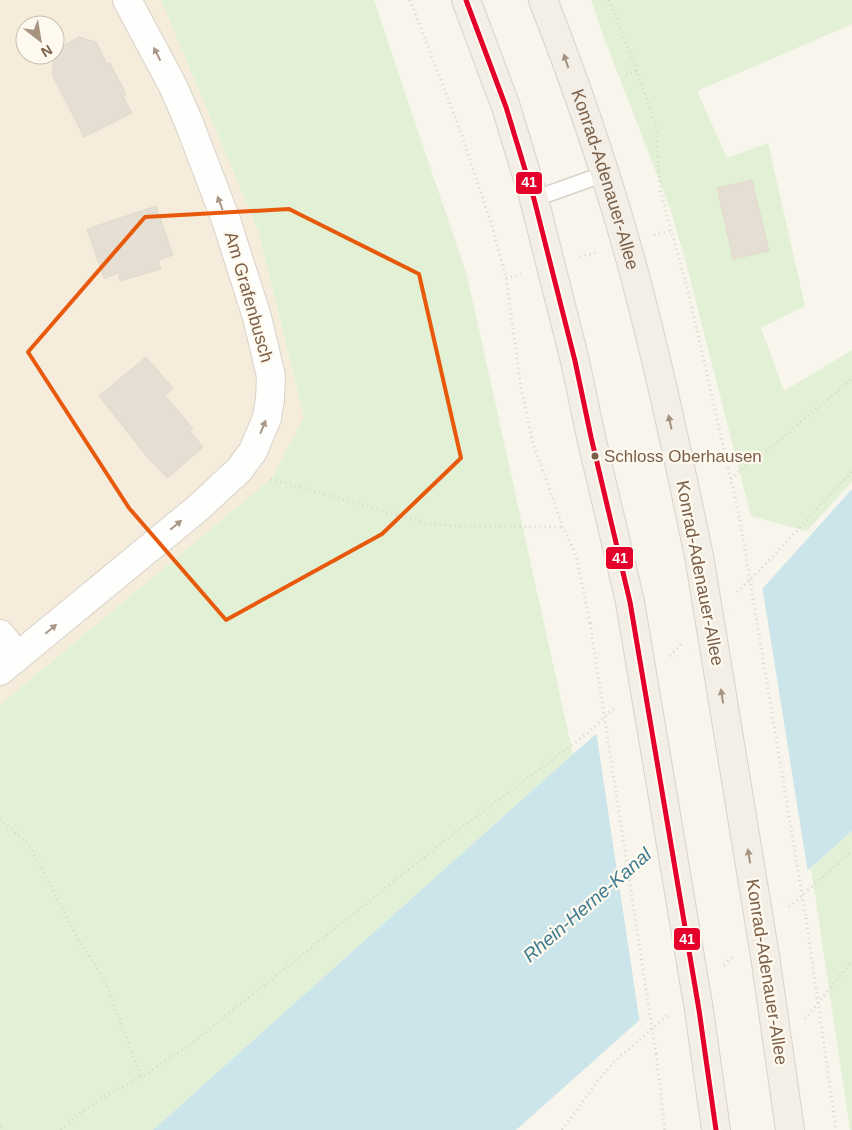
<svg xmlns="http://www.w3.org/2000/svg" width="852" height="1130" font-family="Helvetica,sans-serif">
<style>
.residential{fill:#f5ecdc;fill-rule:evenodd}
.green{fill:#e2f1d5}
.water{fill:#cbe5eb}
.pier{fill:#f8f5ec}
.building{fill:#e5ded3;stroke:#e3d9cd}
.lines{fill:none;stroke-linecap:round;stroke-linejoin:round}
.service-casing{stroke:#d8d2ca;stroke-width:18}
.minor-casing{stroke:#d8d2ca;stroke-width:30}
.primary-casing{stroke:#dad2c9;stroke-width:30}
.path{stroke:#dcd5cd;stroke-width:3;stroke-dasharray:1 4;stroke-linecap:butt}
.service{stroke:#fefefc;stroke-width:15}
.minor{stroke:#fefefc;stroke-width:28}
.primary{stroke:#f3efe6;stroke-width:28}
.primary-bridge-casing{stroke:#dad2c9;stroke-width:30;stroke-linecap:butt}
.path-bridge{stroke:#dcd5cd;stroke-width:3;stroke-dasharray:1 4;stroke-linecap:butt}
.primary-bridge{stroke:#f3efe6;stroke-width:28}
.bus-1-casing{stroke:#fffaef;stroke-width:9}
.bus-1{stroke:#e4002b;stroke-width:5}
.oneway{fill:#a99787}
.oneway2{fill:#a5917f}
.marked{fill:none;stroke:#e8590c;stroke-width:4;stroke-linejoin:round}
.bus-dot{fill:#7b5f48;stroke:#fffaef;stroke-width:2}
.labels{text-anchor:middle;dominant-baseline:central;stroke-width:4.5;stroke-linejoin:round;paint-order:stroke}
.bus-label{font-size:17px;fill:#7b5f48;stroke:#fffaef;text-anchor:start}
.street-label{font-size:18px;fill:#7b5f48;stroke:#fffaef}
.water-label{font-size:19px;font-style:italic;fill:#3e7b90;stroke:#fffaef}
.line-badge{stroke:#fffaef;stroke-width:2}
.badge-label{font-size:14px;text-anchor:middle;font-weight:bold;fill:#fff}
</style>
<rect width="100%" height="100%" fill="#f8f5ec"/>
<!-- residential -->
<path class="residential" d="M0,0H161L258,230L304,417L272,478L0,705ZM25,25H55V55H25Z"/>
<!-- green -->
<g class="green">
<path d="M161,0H374L467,276L573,754L153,1130H0V705L272,478L304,417L258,230Z"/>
<path d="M591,0H852V24L697,91L727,158L768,143L805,306L761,328L784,391L852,350V482L807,531L751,516L686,263L671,211L600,27Z"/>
<path d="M852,831V1130H850L811,868Z"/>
</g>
<!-- water -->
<path class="water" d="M852,489V831L516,1130H153L573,754L755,597Z"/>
<!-- pier -->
<path class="pier" d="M762,585L808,873L640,1024L596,731L753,595Z"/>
<!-- building -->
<g class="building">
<path d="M79,37L96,42L107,64L110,63L126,94L123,96L132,113L84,137L52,74L55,50Z"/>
<path d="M752,180L769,251L733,259L717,188Z"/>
<path d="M156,206L173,255L158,260L161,269L120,281L118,273L104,279L87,229Z"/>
<path d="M146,357L173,388L165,395L193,429L190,431L203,447L167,478L153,462L152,463L99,396Z"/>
</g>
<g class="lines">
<!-- service casing -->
<g class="service-casing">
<path id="service" d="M534,199L604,174"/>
</g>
<!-- minor casing -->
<g class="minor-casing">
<g id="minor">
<path d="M0,634L18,656"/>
<path d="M0,671L198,508L239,470L253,451L267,418L270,399L271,376L257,317L226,220L189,123L173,86L127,0"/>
</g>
</g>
<!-- primary casing -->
<g class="primary-casing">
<g id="primary">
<path d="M466,0L506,107L534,199L575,361L591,437L630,602"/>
<path id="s1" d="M543,0C576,84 606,171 630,258C657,356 678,456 699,556"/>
<path d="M765,956L790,1130"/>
<path d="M699,1010L716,1130"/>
</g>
</g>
<!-- path -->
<g class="path">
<path d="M410,0L458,124L493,229L506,278L521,388L533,443L563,527L576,555L590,623"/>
<path d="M609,0L637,71"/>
<path d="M626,75L637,71L656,126L660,190L689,295L740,520"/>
<path d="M654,235L670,231"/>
<path d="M580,257L598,252"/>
<path d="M506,278L521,274"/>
<path d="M271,479L430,524L457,526L563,527"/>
<path d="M731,479L748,463L774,445L852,379"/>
<path d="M737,592L767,563L852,471"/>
<path d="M670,656L681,644"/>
<path d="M0,819L29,845L82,946L95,964L108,989L141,1077"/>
<path d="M789,907L852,851"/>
<path d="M806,918L836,1130"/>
<path d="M724,965L734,956"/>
<path d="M805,1019L852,961"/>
<path d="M656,1054L665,1130"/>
<path d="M0,1127L4,1130"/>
<path d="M61,1130L82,1112L110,1093L141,1077L188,1046L457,831L588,733L616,706"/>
<path d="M562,1130L601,1077L614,1062L669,1014"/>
</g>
<!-- service -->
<use href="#service" class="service"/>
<!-- minor -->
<use href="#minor" class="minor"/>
<!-- primary -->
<use href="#primary" class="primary"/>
<!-- primary-bridge casing -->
<g class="primary-bridge-casing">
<g id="primary-bridge">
<path d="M699,556L765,956"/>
<path d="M630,602L699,1010"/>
</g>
</g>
<!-- path-bridge -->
<g class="path-bridge">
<path d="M740,520L806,918"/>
<path d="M590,623L656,1054"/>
</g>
<!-- primary-bridge -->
<use href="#primary-bridge" class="primary-bridge"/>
<!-- bus-1 casing -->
<g class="bus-1-casing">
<path id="bus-1" d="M466,0L506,107L534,199L575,361L591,437L630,602L699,1010L716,1130"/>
</g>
<!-- bus-1 -->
<use href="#bus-1" class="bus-1"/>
</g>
<!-- one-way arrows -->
<defs><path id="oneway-solid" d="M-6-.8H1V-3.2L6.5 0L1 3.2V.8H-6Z" transform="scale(1.25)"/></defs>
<g class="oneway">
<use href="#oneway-solid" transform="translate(157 54) rotate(-117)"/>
<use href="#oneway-solid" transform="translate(220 203) rotate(-111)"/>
<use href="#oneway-solid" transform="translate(263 427) rotate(-68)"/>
<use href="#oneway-solid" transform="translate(176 525) rotate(-40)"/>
<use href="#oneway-solid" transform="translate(51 629) rotate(-40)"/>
</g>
<g class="oneway2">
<use href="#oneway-solid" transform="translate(566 61) rotate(-109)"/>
<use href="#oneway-solid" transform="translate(670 422) rotate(-102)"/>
<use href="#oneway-solid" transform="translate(722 696) rotate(-99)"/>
<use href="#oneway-solid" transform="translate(749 856) rotate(-99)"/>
</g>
<!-- marked area -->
<path class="marked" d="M289,209L419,274L461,458L382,534L226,620L129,508L28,352L145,217Z"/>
<!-- markers -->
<circle class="bus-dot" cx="595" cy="456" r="4.5"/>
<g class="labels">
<!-- bus labels -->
<g class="bus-label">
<text x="604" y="456">Schloss Oberhausen</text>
</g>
<!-- street labels -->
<g class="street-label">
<text stroke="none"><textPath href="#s1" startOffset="190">Konrad-Adenauer-Allee</textPath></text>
<text transform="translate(249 297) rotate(74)">Am Grafenbusch</text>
<text transform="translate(700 573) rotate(79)">Konrad-Adenauer-Allee</text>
<text transform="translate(767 972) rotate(81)">Konrad-Adenauer-Allee</text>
</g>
<!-- water labels -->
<g class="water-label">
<text transform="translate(587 905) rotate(-41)">Rhein-Herne-Kanal</text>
</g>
</g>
<g class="line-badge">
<rect x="515" y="171" width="28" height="24" rx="5" fill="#e4002b"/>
<rect x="605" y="546" width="29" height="24" rx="5" fill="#e4002b"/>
<rect x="673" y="927" width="28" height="24" rx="5" fill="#e4002b"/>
</g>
<g class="badge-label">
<text x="529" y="187">41</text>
<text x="620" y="563">41</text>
<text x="687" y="944">41</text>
</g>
<!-- north arrow -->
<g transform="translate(40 40) rotate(149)"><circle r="24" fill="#fffaef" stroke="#cabcac"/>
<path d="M0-4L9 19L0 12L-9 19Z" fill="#a79481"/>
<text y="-8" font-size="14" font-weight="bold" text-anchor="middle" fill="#7b5f48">N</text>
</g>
</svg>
